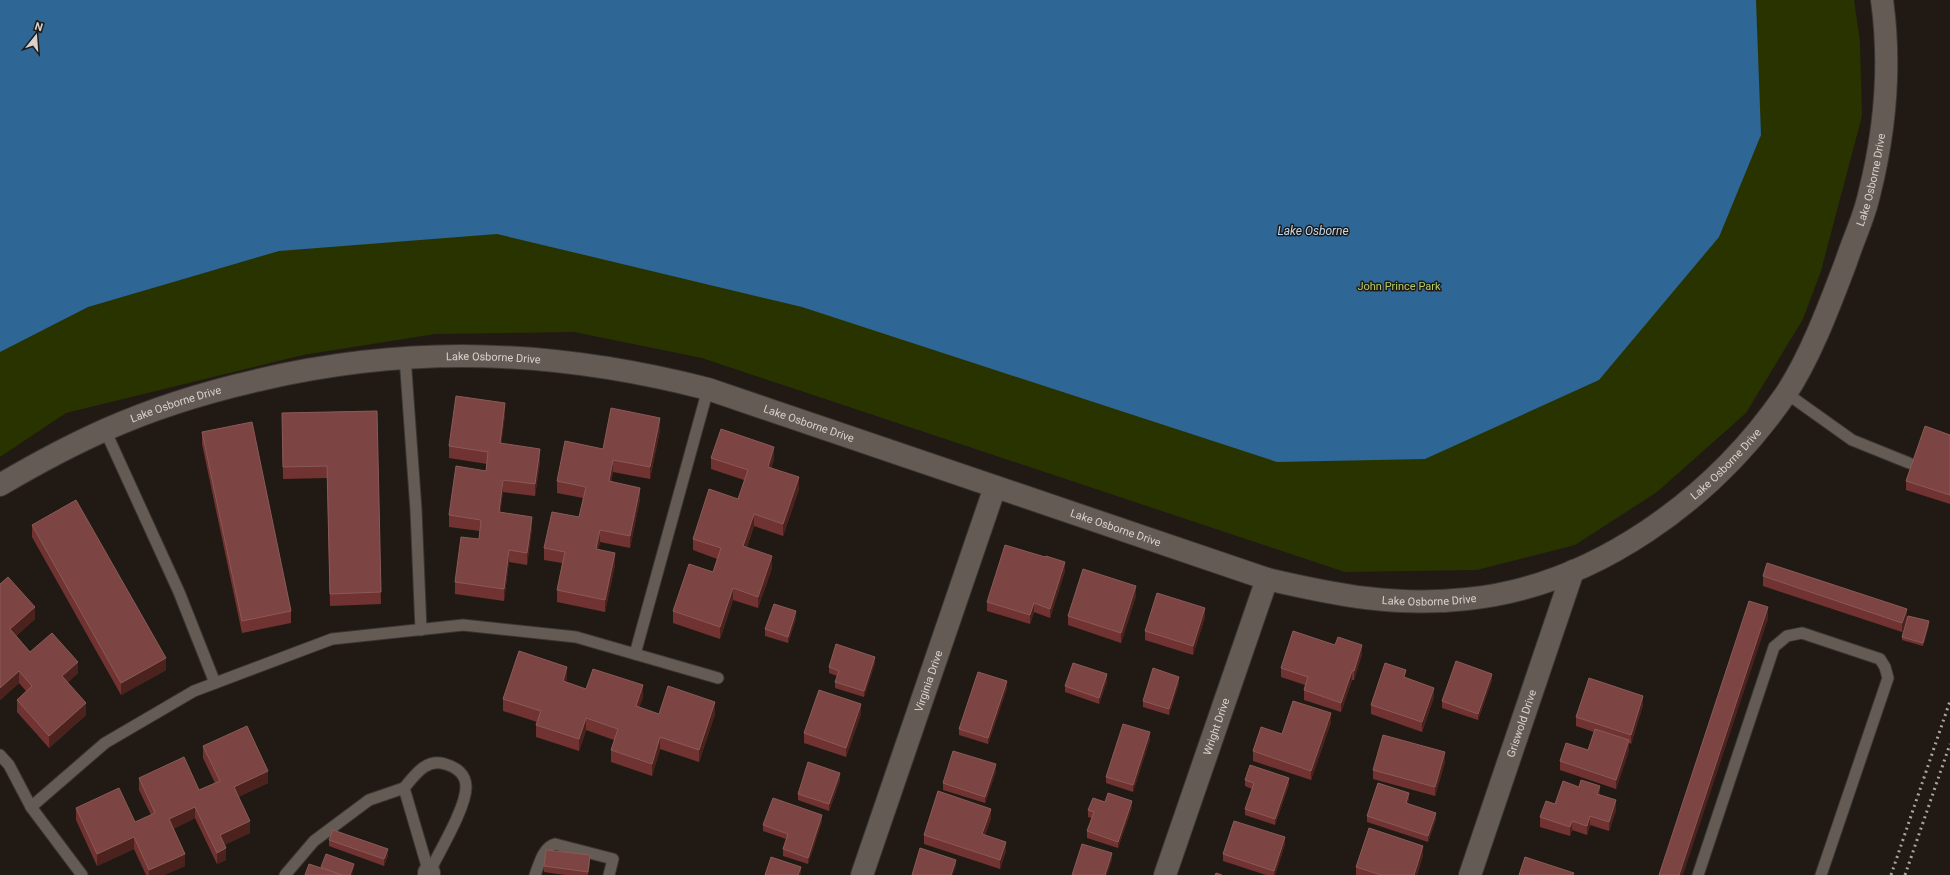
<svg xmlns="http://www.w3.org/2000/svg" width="1950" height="875" font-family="Roboto,sans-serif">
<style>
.green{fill:#283300}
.water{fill:#2e6795}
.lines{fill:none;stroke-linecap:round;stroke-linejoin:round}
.lane-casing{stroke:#3b3633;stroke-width:13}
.street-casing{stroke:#3b3633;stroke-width:24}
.secondary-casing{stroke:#3b3633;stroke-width:24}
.lane{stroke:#645c54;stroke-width:11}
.street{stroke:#645c54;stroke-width:22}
.secondary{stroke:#645c54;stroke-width:22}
.rail{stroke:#aaa49f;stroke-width:3;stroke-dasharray:2 4;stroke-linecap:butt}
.wall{fill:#713331}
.shaded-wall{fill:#4c221e}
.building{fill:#7c4442;stroke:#8a5a57}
.labels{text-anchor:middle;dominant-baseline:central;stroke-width:3;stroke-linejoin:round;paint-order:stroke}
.street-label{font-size:11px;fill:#d7d2cd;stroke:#211a14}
.park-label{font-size:11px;fill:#b2cc6c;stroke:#211a14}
.water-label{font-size:12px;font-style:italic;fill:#bad8f4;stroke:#211a14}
</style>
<rect width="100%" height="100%" fill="#211a14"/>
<!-- green -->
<path class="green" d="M0,0H1854L1860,41L1862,116L1821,271L1803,319L1746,413L1657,492L1575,545L1477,570L1345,572L702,358L574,332L435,334L303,355L66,413L0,457Z"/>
<!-- water -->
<path class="water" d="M0,0H1756L1761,135L1719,237L1599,380L1425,459L1277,462L802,307L497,234L279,251L88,307L0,352Z"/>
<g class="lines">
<!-- lane casing -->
<g class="lane-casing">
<g id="lane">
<path d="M405,357L416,510L421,630"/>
<path d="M1786,393L1852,440L1909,463"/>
<path d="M105,430L179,592L215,683"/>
<path d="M635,654L708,389"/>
<path d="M0,755L9,765L31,807L82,875"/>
<path d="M404,788C415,775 426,758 445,764C456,767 466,774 466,787C466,808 439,852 429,873L426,874"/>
<path d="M31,807L105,743L194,691L332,639L463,625L576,637L718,678"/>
<path d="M285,875L314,841L369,800L404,788L429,873"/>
<path d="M535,875C539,865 543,847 555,844L613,859L609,875"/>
<path d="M1698,875L1774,647L1787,636L1802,633L1880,659L1885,667L1888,678L1821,875"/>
</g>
</g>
<!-- street casing -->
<g class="street-casing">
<g id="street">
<path d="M429,873V875"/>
<path id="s1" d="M862,875L995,487"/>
<path id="s2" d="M1165,875L1267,579"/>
<path id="s3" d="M1470,875L1573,571"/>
</g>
</g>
<!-- secondary casing -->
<g class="secondary-casing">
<g id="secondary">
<path id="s4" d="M0,485C34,465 69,446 105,430C154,408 206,392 259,380C413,344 556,350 708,389L1267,579C1336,595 1396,607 1467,599C1595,586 1713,499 1785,395C1810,358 1830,304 1846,262C1853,240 1864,218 1869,195C1885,132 1891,65 1882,0"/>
</g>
</g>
<!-- lane -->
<use href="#lane" class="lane"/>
<!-- street -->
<use href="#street" class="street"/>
<!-- secondary -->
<use href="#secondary" class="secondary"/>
<!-- rail -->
<g class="rail">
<path d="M1891,875L1950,701"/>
<path d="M1905,875L1950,744"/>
</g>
</g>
<!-- wall -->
<g class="wall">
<path d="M377,411L381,604L330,606L327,478L283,479L282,413Z"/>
<path d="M505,415L501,443L540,461L535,496L503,492L500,512L532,529L527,565L509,562L504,601L455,594V582L479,539L480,531L449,527V515L486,471L487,464L449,458V446Z"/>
<path d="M660,430L650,479L613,472L611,482L640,499L630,548L600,542L598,549L615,565L605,612L557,602V590L562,563L544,560V548L579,517L583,498L557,493V481L603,449Z"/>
<path d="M202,432L291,611V623L242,633L202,444Z"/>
<path d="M1950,435V504L1906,490V481Z"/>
<path d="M711,458L774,459L771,468L799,489L783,536L754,526L747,547L772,568L758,608L733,600L720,639L673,623V611L713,572L717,559L693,550V539L738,499L744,480L711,469Z"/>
<path d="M32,525L166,670L121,695L32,537Z"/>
<path d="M1045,557L1065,571L1050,618L1034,612L1030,624L987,611V602Z"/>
<path d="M1763,576L1907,618L1902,632L1763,586Z"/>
<path d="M0,584L35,619L16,636L30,652L78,673L68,682L86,715L49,748L17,712V700L26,691L19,683L0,700Z"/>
<path d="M1136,596L1121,643L1068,625V616Z"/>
<path d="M1205,617L1193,655L1145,640V631Z"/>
<path d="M796,618L788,643L765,636V629Z"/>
<path d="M1929,625L1923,646L1902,640V637Z"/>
<path d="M1362,654L1354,680H1352L1341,712L1304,700V690L1305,685L1281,677V668Z"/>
<path d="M875,663L864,697L835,688V682L837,676L829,673V667Z"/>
<path d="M1406,678L1434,697L1422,732L1371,714V705Z"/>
<path d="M567,679L566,682L586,689L643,697L639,707L659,714H715L699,762L660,749L652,776L611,762V750L614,740L586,730L579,751L536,737V725L537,722L503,711V699Z"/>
<path d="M1492,680L1478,720L1442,708V701Z"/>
<path d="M1107,681L1099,704L1065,692V686Z"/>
<path d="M1179,683L1169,715L1143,707V701Z"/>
<path d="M1007,688L988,744L959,735V729Z"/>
<path d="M1643,705L1631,744L1629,743V750L1616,789L1560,770V761L1588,750L1594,732L1576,726V717Z"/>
<path d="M861,714L846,757L804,743V733Z"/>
<path d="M1331,722L1311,780L1253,761V751L1282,734Z"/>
<path d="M1150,739L1133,792L1106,783V777Z"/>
<path d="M203,746L268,783L238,797L250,833L224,845L226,860L217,864L195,818L173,829L185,866L164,875H146L134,849L97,866L76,820V808L135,822L151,815L139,790V778L199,790L215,783L203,758Z"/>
<path d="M1445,762L1435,796L1373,779V770Z"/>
<path d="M996,771L985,803L943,790V783Z"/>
<path d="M840,780L829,811L798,800V794Z"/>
<path d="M1245,780L1289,784L1275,825L1245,815V809L1252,789L1245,786Z"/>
<path d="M1600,795L1616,810L1609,831L1590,825L1587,835L1572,830L1570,836L1540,827V817L1555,804Z"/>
<path d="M1409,799L1407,803L1436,819L1428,842L1367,822V816Z"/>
<path d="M1105,802L1132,807L1118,848L1087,838V831L1092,818L1088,817V810Z"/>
<path d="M991,818L985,835L1006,851L1000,869L924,844V835Z"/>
<path d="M822,821L808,864L783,856V849L786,839L763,831V825Z"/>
<path d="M329,840L388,855L384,866L329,846Z"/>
<path d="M1285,844L1275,875H1266L1223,861V854Z"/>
<path d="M1423,855L1417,875H1356V867Z"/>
<path d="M590,862L588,875H565L544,872V866Z"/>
</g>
<!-- shaded-wall -->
<g class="shaded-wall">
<path d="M505,403V415L500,455V443Z"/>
<path d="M660,418V430L650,479V467Z"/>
<path d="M774,447V459L768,479V467Z"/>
<path d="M540,449V461L535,496V484Z"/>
<path d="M613,460V472L609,493V481Z"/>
<path d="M799,477V489L783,536V524Z"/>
<path d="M503,480V492L499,524V512Z"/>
<path d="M640,488V499L630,548V536Z"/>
<path d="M754,514V526L743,558V546Z"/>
<path d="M532,517V529L527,565V553Z"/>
<path d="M600,530V542L596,561V549Z"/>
<path d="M509,550V562L504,601V589Z"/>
<path d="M615,553V565L605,612V600Z"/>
<path d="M772,556V568L758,608V597Z"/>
<path d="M1065,562V571L1050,618V609Z"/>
<path d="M1136,586V596L1121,643V633Z"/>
<path d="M733,588V600L720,639V627Z"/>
<path d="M1034,603V612L1030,624V615Z"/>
<path d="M35,607V619L10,641V629Z"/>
<path d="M1768,607V619L1683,875H1679Z"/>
<path d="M1205,608V617L1193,655V646Z"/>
<path d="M1907,609V618L1902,632V623Z"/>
<path d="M796,611V618L788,643V637Z"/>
<path d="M1929,621V625L1923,646V643Z"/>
<path d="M1362,645V654L1354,680V671Z"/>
<path d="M875,657V663L864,697V691Z"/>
<path d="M166,658V670L121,695V683Z"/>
<path d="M78,662V673L62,688V676Z"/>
<path d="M567,667V679L563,693V681Z"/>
<path d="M19,671V683L0,700V688Z"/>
<path d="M1352,671V680L1341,712V703Z"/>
<path d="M1107,674V681L1099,704V698Z"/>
<path d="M1492,674V680L1478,720V714Z"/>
<path d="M1179,677V683L1169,715V709Z"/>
<path d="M1007,681V688L988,744V738Z"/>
<path d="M643,685V697L636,718V706Z"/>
<path d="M1434,688V697L1422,732V722Z"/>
<path d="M1643,696V705L1631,744V735Z"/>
<path d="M715,702V714L699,762V750Z"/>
<path d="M86,703V715L49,748V736Z"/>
<path d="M861,704V714L846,757V748Z"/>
<path d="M1331,713V722L1311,780V771Z"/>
<path d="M586,718V730L579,751V739Z"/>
<path d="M1150,732V739L1133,792V785Z"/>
<path d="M660,737V749L652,776V764Z"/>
<path d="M1629,740V750L1616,789V780Z"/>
<path d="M1445,752V762L1435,796V787Z"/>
<path d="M996,764V771L985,803V797Z"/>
<path d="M268,771V783L234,799V787Z"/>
<path d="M840,773V780L829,811V804Z"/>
<path d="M1289,778V784L1275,825V819Z"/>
<path d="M1600,786V795L1597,794Z"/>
<path d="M1409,793V799L1406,809V803Z"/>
<path d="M1616,800V810L1609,831V822Z"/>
<path d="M1132,801V807L1118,848V842Z"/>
<path d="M195,807V818L169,831V819Z"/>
<path d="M991,809V818L982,844V834Z"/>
<path d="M1436,813V819L1428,842V836Z"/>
<path d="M822,815V821L808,864V858Z"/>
<path d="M1590,816V825L1587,835V826Z"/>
<path d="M250,821V833L220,847V835Z"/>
<path d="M1572,821V830L1570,836V827Z"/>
<path d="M134,837V849L97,866V854Z"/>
<path d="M1285,837V844L1275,875H1274V871Z"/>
<path d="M1006,842V851L1000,869V860Z"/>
<path d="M1423,846V855L1417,875H1414Z"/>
<path d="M226,848V860L217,864V853Z"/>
<path d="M388,849V855L384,866V859Z"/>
<path d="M1112,853V860L1107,875H1105Z"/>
<path d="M185,854V866L164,875H149V870Z"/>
<path d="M590,855V862L588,875V872Z"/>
<path d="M956,860V866L953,875H951Z"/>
<path d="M354,864V867L352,875H350Z"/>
<path d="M801,867V873L800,875H798Z"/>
</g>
<!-- building -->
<g class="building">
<path d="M456,396L505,403L500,443L540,449L535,484L503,480L499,512L532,517L527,553L509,550L504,589L455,582L461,537L479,539L481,520L449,515L456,466L486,471L488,452L449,446Z"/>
<path d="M611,408L660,418L650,467L613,460L609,481L640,488L630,536L600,530L596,549L615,553L605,600L557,590L565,552L544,548L552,512L579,517L586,487L557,481L565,441L603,449Z"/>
<path d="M377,411L381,592L330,594L327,466L283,467L282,413Z"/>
<path d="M252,422L291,611L242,621L202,432Z"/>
<path d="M1925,426L1950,435V495L1906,481Z"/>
<path d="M721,429L774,447L768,467L799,477L783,524L754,514L743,546L772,556L758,597L733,588L720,627L673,611L689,564L713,572L721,548L693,539L709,489L738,499L748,470L711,458Z"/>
<path d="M76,500L166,658L121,683L32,525Z"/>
<path d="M1005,545L1045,557L1046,556L1065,562L1050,609L1034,603L1030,615L987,602Z"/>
<path d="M1767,563L1907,609L1902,623L1763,576Z"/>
<path d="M1083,569L1136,586L1121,633L1068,616Z"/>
<path d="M8,577L35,607L10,629L30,652L52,633L78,662L62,676L86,703L49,736L17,700L32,686L19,671L0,688V584Z"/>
<path d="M1157,593L1205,608L1193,646L1145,631Z"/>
<path d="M1749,601L1768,607L1679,875H1659Z"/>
<path d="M774,604L796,611L788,637L765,629Z"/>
<path d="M1908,616L1929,621L1923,643L1902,637Z"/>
<path d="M1293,631L1335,645L1338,637L1362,645L1354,671H1352L1341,703L1304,690L1308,677L1281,668Z"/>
<path d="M836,644L875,657L864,691L835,682L839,671L829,667Z"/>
<path d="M519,651L567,667L563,681L586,689L593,669L643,685L636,706L659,714L668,686L715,702L699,750L660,737L652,764L611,750L618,729L586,718L579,739L536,725L541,711L503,699Z"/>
<path d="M1456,661L1492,674L1478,714L1442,701Z"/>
<path d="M1073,663L1107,674L1099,698L1065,686Z"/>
<path d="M1385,663L1406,670L1404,677L1434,688L1422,722L1371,705Z"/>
<path d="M1153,668L1179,677L1169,709L1143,701Z"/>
<path d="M978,672L1007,681L988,738L959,729Z"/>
<path d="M1589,678L1643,696L1631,735L1576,717Z"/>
<path d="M819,690L861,704L846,748L804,733Z"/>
<path d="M1293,701L1331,713L1311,771L1253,751L1261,727L1282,734Z"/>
<path d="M1123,724L1150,732L1133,785L1106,777Z"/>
<path d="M247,726L268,771L234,787L250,821L220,835L226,848L217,853L195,807L169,819L185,854L149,870L134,837L97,854L76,808L119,788L135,822L155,813L139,778L184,757L199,790L220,781L203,746Z"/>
<path d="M1595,729L1629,740L1616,780L1560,761L1566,743L1588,750Z"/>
<path d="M1383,735L1445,752L1435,787L1373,770Z"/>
<path d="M953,751L996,764L985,797L943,783Z"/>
<path d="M808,762L840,773L829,804L798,794Z"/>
<path d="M1250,765L1289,778L1275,819L1245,809L1254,783L1245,780Z"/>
<path d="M1581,780L1600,786L1597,794L1616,800L1609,822L1590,816L1587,826L1572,821L1570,827L1540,817L1546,801L1555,804L1563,781L1579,787Z"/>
<path d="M1378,783L1409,793L1406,803L1436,813L1428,836L1367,816Z"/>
<path d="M938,791L991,809L982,834L1006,842L1000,860L924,835Z"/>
<path d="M1108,793L1132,801L1118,842L1087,831L1094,812L1088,810L1093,798L1105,802Z"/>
<path d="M773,798L822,815L808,858L783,849L788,834L763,825Z"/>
<path d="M1234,821L1285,837L1274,871L1223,854Z"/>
<path d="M1369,828L1423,846L1414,875H1381L1356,867Z"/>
<path d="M333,830L388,849L384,859L329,840Z"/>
<path d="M1082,844L1112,853L1105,875H1072Z"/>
<path d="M920,848L956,860L951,875H912Z"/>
<path d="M546,850L590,855L588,872L544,866Z"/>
<path d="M326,854L354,864L350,875H342L321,867Z"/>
<path d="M771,857L801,867L798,875H765Z"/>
<path d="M1525,857L1574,873L1573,875H1519Z"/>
<path d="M309,864L342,875H305Z"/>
<path d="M1216,873L1222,875H1215Z"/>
</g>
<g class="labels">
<!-- street labels -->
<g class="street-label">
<text stroke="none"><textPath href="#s4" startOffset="2149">Lake Osborne Drive</textPath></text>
<text stroke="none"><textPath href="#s4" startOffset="517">Lake Osborne Drive</textPath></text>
<text stroke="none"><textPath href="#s4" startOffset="194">Lake Osborne Drive</textPath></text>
<text stroke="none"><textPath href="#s4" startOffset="841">Lake Osborne Drive</textPath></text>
<text stroke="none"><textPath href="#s4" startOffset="1825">Lake Osborne Drive</textPath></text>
<text stroke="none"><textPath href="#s4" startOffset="1165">Lake Osborne Drive</textPath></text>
<text stroke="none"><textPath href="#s4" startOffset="1489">Lake Osborne Drive</textPath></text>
<text stroke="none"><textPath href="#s1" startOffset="205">Virginia Drive</textPath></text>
<text stroke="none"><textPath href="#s3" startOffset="160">Griswold Drive</textPath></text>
<text stroke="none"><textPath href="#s2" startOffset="157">Wright Drive</textPath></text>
</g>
<!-- park labels -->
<g class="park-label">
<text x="1399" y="286">John Prince Park</text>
</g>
<!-- water labels -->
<g class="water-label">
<text x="1313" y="231">Lake Osborne</text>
</g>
</g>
<!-- north arrow -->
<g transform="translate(36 36) rotate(17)" stroke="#211a14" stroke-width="3" paint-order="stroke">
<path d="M0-3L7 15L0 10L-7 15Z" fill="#d7d2cd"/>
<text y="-6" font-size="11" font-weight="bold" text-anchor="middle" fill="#d7d2cd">N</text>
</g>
</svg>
